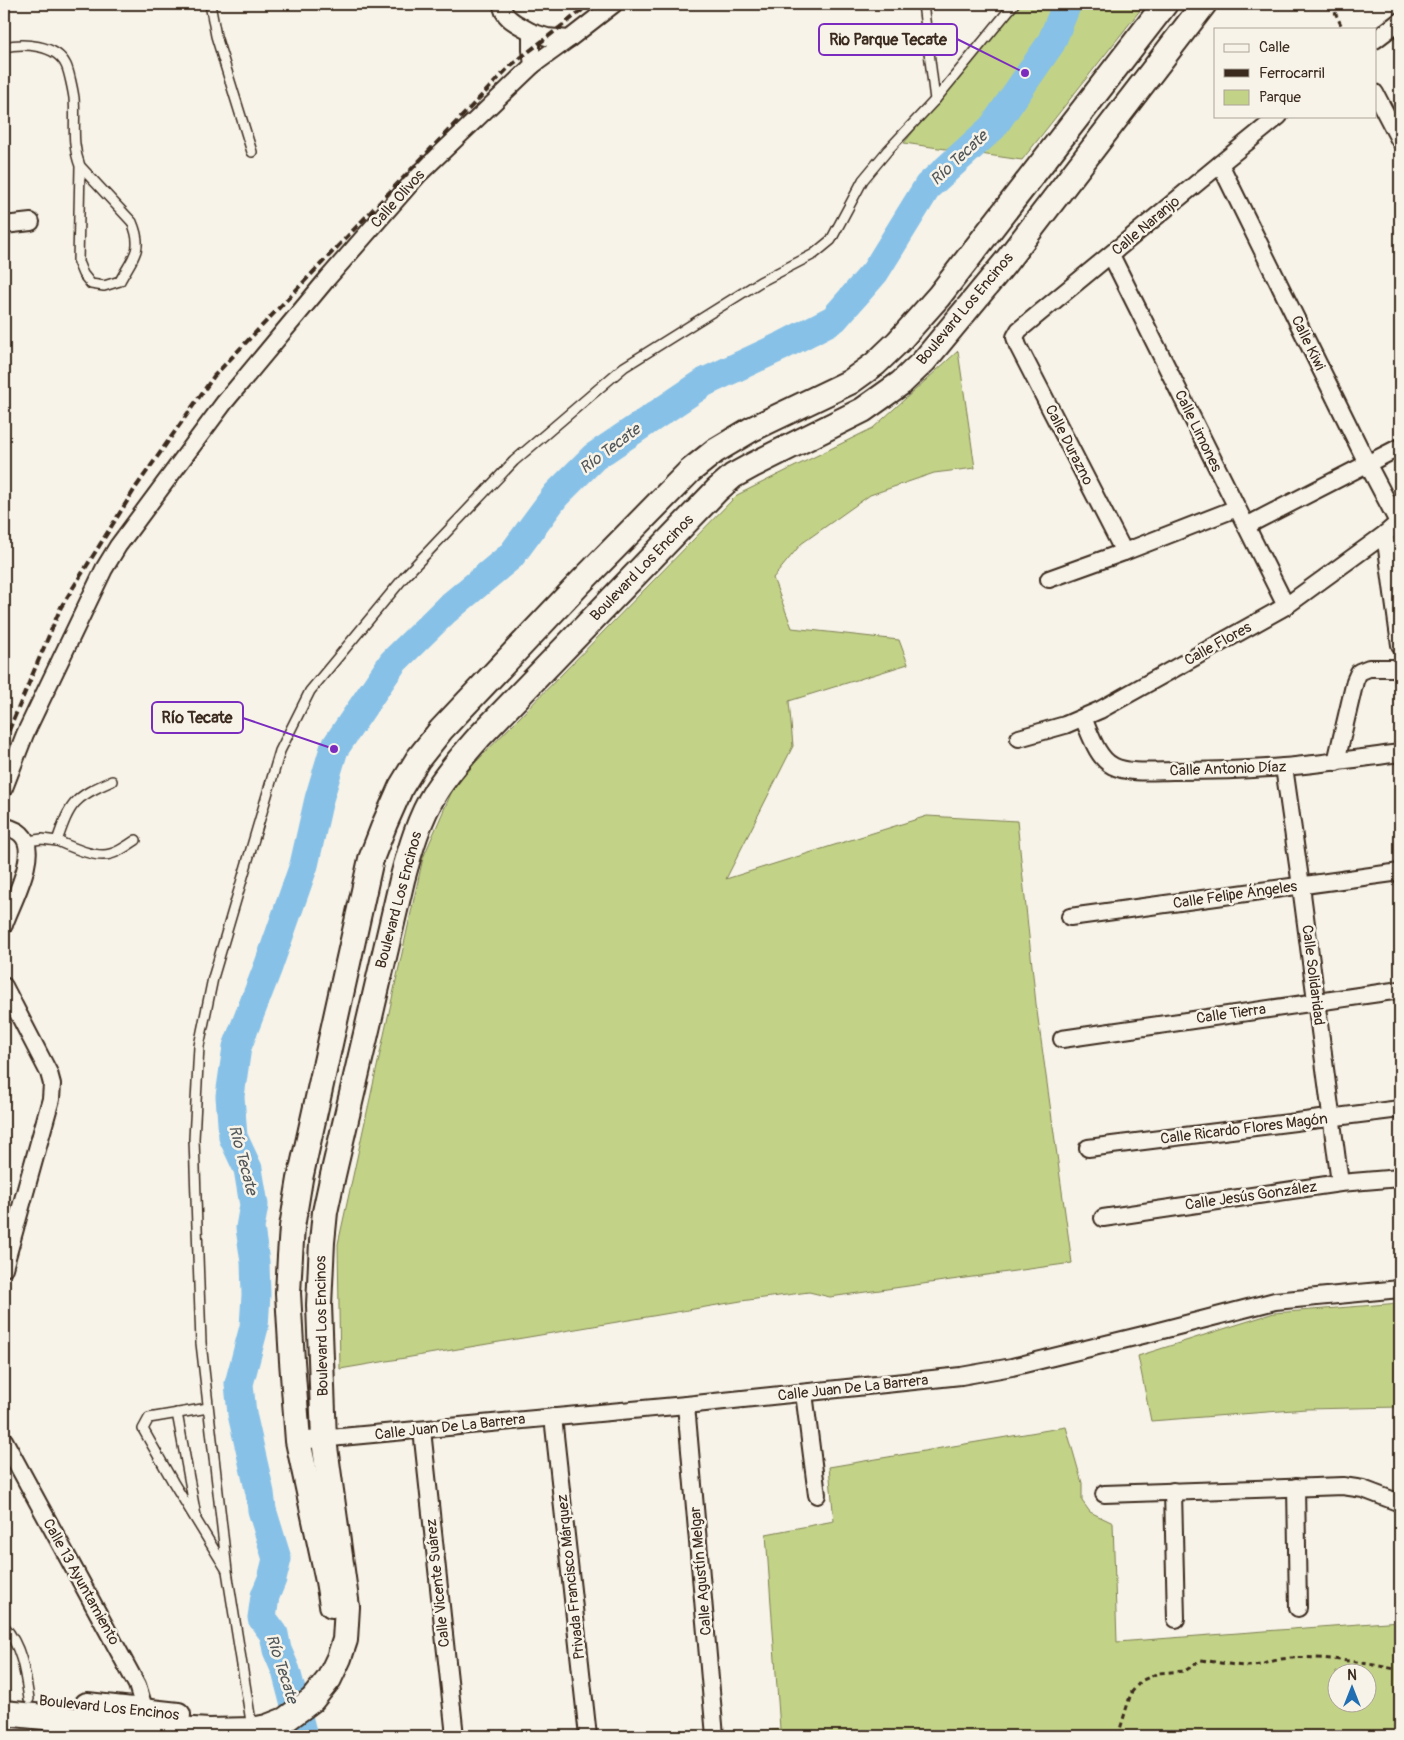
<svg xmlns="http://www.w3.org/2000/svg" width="1404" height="1740" font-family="Pangolin,sans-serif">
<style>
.green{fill:#c2d387;stroke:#7e7e52;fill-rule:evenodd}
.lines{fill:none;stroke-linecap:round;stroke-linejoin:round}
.river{stroke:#88c1e7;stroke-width:29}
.service-casing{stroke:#3b2a1e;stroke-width:12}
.minor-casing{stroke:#3b2a1e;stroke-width:20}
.secondary-casing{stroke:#3b2a1e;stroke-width:28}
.path{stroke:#3b2a1e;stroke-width:3;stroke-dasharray:5 4;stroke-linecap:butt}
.service{stroke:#f7f3e8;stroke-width:9}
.minor{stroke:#f7f3e8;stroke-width:16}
.secondary{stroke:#f7f3e8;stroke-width:24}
.rail{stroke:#3b2a1e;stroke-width:4;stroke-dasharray:8 4;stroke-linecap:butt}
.labels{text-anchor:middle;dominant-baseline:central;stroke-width:5;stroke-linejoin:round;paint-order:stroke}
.street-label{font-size:15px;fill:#3b2a1e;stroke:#f7f3e8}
.water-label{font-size:16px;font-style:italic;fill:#52575a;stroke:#f7f3e8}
.leader{fill:none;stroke:#7b2cbf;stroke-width:2}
.callout-dot{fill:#7b2cbf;stroke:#f7f3e8;stroke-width:2}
.callout{fill:#f7f3e8;stroke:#7b2cbf;stroke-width:2}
.callout-label{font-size:16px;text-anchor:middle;font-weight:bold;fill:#3b2a1e}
</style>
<rect width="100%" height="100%" fill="#f7f3e8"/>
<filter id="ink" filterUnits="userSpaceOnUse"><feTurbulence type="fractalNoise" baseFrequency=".02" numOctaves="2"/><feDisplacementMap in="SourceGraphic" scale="10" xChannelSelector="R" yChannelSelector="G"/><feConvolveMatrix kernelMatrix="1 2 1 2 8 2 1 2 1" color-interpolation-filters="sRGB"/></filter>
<g filter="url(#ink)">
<!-- green -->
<g class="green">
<path d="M1016,4H1145L1022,160L904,143Z"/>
<path d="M958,351L975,468L934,473L870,495L801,544L773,578L792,628L899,640L908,664L789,701L793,746L726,879L927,816L1017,821L1036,1004L1072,1263L830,1297L809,1292L741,1301L340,1369L338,1244L423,858L452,791L475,763L737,495L873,428Z"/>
<path d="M1400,1303V1407L1306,1409L1151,1421L1138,1356L1274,1313Z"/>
<path d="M1066,1427L1082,1483V1501L1090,1512L1113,1523L1117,1642L1400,1621V1736H722L780,1729L766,1534L834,1521L829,1467ZM1336,1672H1366V1702H1336Z"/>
</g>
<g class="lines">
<!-- river -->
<path class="river" d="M303,1736L286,1671L277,1650L274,1634L262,1618L265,1596L272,1579L277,1559L262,1510L260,1493L242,1414L239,1384L254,1327L256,1295L255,1262L250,1228L254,1205L248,1169L233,1137L230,1096L237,1047L268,967L304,865L319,799L334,749L393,662L446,610L511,556L556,495L594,457L705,382L782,346L834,319L875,272L928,186L993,127L1051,43L1067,4"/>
<!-- service casing -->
<g class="service-casing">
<g id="service">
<path d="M210,4L216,36L252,152"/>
<path d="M923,4L935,100"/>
<path d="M4,47C23,43 56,44 66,65C69,71 73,91 74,98C76,123 71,142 80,166L78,262L83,274L91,284L104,286L120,281C133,257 144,250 132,222L80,166"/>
<path d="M27,841L42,839L57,841C70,803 74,797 112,781"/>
<path d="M57,841C72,847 88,855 103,855C115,855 127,846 136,840"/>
<path d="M208,1408L149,1418L143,1429L173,1482L226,1569"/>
<path d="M177,1413L196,1516"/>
<path d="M4,1626C22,1647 25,1672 29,1699"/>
<path d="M252,1728L227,1571L201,1343L194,1139L199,1046L213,978L280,751L310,691L406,575L514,461L624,367L760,282L814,254L831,240L863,180L888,150L935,100L1014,4"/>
</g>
</g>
<!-- minor casing -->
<g class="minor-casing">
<g id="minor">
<path d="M531,32L547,37L569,39L614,4"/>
<path d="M1375,40L1400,21"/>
<path d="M533,65L569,39"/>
<path d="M1375,93L1400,141"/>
<path d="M1220,164L1368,465L1398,522"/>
<path d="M4,225L31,222"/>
<path d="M1111,255L1286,606"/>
<path d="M1246,526L1400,447"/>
<path d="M1385,534L1400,645"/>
<path d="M1124,552L1018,346L1015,337L1019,330L1220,164L1279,116"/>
<path d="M1049,579L1124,552L1237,508"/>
<path d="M1083,718C1090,733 1097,758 1113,766C1128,774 1156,771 1173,771C1210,771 1246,770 1283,767C1322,764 1361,758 1400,753"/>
<path d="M1019,738L1065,725L1100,710L1286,606L1385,534L1400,521"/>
<path d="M1336,762L1355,681L1359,672L1369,668H1400"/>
<path d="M1284,767L1301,886L1340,1183"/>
<path d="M4,788L25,734L104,569L118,546L224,403L328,278L419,174L533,65L531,50V32C520,25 502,19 502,4"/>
<path d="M4,826C10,828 17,830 21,834C41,852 11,904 4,925"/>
<path d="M1070,917L1400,872"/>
<path d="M4,986L49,1073L52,1084L51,1099L4,1268"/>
<path d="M1062,1039L1400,990"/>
<path d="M1088,1148L1400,1109"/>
<path d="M1103,1218L1340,1183L1400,1178"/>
<path d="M804,1393L817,1495"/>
<path d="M686,1405L715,1736"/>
<path d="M553,1417L588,1736"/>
<path d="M422,1430L455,1736"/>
<path d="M4,1440L137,1685L145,1711V1720"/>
<path d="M298,1441L686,1405L961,1376L1012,1367L1147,1334L1275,1301L1400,1289"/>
<path d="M1296,1487L1298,1608"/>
<path d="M1173,1491L1176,1619"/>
<path d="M1104,1494L1343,1486L1363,1489L1400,1503"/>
</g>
</g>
<!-- secondary casing -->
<g class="secondary-casing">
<g id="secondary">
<path d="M332,1605L328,1581L298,1441L292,1361L288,1293L290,1256L292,1227L300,1179L371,859L385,823L401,787L418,759L441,730L579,584L690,471L715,451L752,429L850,382L875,364L898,342L939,296L1165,4"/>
<path d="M87,1705L178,1715"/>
<path d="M4,1713L145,1727L209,1731L252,1730L267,1727L285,1720L312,1700L329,1679L339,1658L345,1640L347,1607L324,1440L319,1305L322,1242L325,1212L333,1175L402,880C410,850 419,818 436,791C449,771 464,754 479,737L717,490L733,476L753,465L863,410L901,383L924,361L1005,263L1204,4"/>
</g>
</g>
<!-- path -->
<g class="path">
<path d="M1331,4L1343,29"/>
<path d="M1118,1736L1131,1693L1141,1681L1158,1673L1185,1671L1201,1660C1217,1662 1234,1666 1251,1666C1262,1666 1270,1661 1281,1659C1315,1654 1366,1663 1400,1670"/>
</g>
<!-- service -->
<use href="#service" class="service"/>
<!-- minor -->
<use href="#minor" class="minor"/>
<!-- secondary -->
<use href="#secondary" class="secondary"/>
<!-- rail -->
<path class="rail" d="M4,742L61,607L136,487L214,376L510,66L590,4"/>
</g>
</g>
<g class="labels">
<!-- street labels -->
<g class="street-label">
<text transform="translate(398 199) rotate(-48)">Calle Olivos</text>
<text transform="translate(1146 226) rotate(-40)">Calle Naranjo</text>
<text transform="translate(965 309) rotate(-50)">Boulevard Los Encinos</text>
<text transform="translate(1308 343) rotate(64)">Calle Kiwi</text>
<text transform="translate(1198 431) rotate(64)">Calle Limones</text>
<text transform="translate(1069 445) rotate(63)">Calle Durazno</text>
<text transform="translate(642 568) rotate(-46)">Boulevard Los Encinos</text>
<text transform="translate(1218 644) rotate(-29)">Calle Flores</text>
<text transform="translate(1228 769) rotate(-2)">Calle Antonio Díaz</text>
<text transform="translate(1235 895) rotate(-8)">Calle Felipe Ángeles</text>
<text transform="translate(399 900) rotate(-75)">Boulevard Los Encinos</text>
<text transform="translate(1313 975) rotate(83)">Calle Solidaridad</text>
<text transform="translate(1231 1014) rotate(-8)">Calle Tierra</text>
<text transform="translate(1244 1129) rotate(-7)">Calle Ricardo Flores Magón</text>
<text transform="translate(1251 1196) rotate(-8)">Calle Jesús González</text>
<text transform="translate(322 1326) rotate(-91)">Boulevard Los Encinos</text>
<text transform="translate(853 1388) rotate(-6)">Calle Juan De La Barrera</text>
<text transform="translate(450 1427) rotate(-6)">Calle Juan De La Barrera</text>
<text transform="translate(701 1571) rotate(-95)">Calle Agustín Melgar</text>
<text transform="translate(571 1577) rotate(-96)">Privada Francisco Márquez</text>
<text transform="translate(81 1582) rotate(61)">Calle 13 Ayuntamiento</text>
<text transform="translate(438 1583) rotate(-96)">Calle Vicente Suárez</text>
<text transform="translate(109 1708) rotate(6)">Boulevard Los Encinos</text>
</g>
<!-- water labels -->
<g class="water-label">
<text transform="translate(959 158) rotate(-43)">Río Tecate</text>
<text transform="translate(610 449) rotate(-37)">Río Tecate</text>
<text transform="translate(243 1160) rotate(75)">Río Tecate</text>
<text transform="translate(282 1669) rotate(72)">Río Tecate</text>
</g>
</g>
<!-- callouts -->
<path class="leader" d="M1025 73L957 39M334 749L243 718"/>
<g class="callout-dot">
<circle cx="1025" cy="73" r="5"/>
<circle cx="334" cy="749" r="5"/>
</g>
<g class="callout">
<rect x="819" y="24" width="138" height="31" rx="5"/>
<rect x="152" y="702" width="91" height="31" rx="5"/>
</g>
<g class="callout-label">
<text x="888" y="45">Rio Parque Tecate</text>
<text x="197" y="723">Río Tecate</text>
</g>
<!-- margin -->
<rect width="1404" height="1740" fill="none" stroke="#f7f3e8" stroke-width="20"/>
<rect x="10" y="10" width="1384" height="1720" fill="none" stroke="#3b2a1e" stroke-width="2" filter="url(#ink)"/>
<!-- legend -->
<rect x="1214" y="28" width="162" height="90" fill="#f7f3e8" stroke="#aca397"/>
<rect x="1224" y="44" width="25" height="8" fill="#f7f3e8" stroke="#aca397"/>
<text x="1259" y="52" font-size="15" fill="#3b2a1e">Calle</text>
<rect x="1224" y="69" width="25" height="8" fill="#3b2a1e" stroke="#aca397"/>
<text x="1259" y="78" font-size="15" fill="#3b2a1e">Ferrocarril</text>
<rect x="1224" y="90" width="25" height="15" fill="#c2d387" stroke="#aca397"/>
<text x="1259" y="102" font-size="15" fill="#3b2a1e">Parque</text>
<!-- north arrow -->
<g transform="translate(1352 1688)"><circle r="24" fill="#f7f3e8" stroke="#aca397"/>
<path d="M0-4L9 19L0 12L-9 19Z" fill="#1f6fb2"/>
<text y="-8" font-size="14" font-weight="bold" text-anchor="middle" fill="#3b2a1e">N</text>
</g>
</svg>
